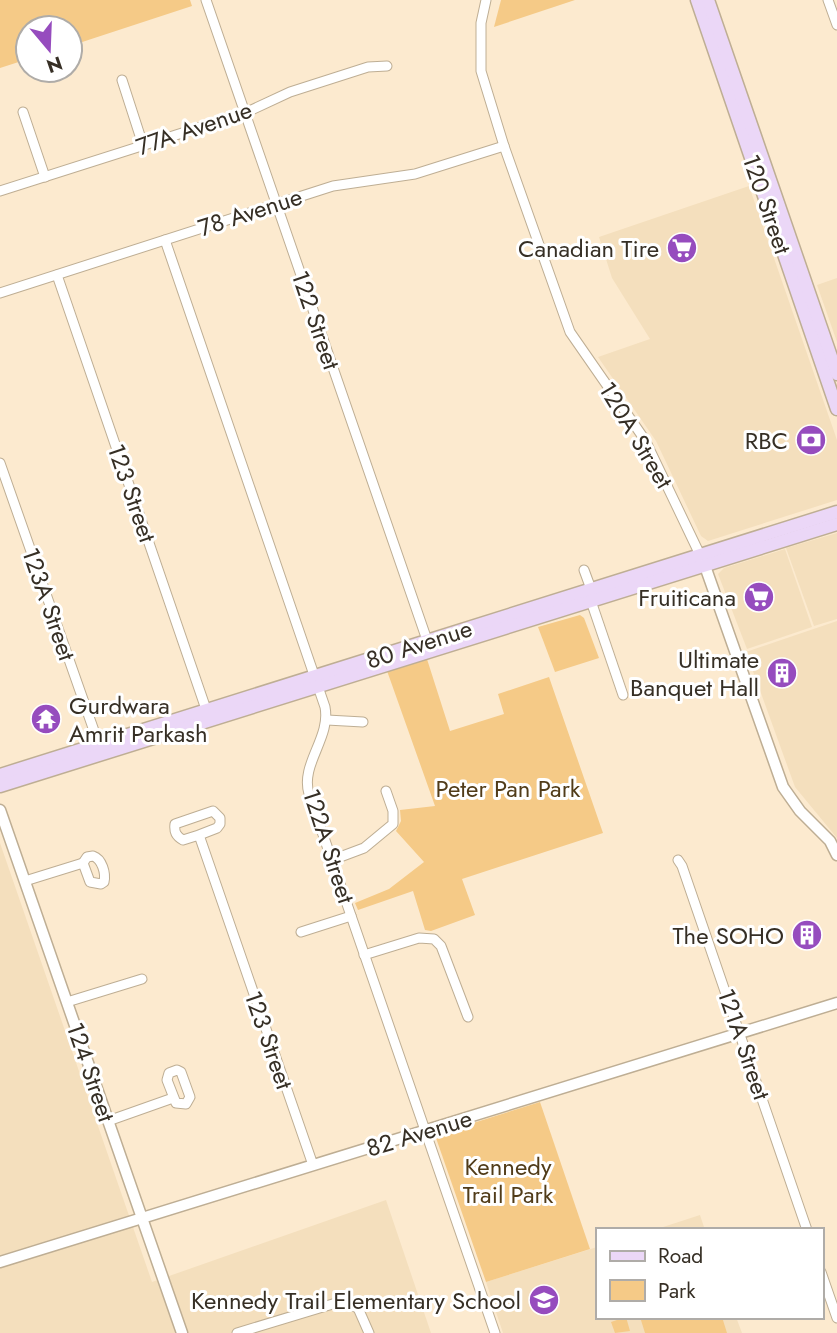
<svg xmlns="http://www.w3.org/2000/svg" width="837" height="1333" font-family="Jost,sans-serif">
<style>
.built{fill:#f4dfbd}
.green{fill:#f5ca87}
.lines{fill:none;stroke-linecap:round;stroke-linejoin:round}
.minor-casing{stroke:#beae94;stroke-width:11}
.tertiary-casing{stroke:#beae94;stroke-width:13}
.secondary-casing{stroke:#beae94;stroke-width:15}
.minor{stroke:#fff;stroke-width:9}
.tertiary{stroke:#fff;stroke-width:10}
.secondary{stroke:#ebd7f7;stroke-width:12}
.labels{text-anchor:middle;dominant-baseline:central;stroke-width:6;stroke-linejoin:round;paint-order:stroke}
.street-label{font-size:24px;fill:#362f25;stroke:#fff}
.poi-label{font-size:24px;fill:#362f25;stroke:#fff;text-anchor:end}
.park-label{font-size:24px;fill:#513c19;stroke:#fff}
</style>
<rect width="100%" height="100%" fill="#fceacf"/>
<!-- built -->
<g class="built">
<path d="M749,186L837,440V500L708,541L701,536L656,441L598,357L650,339L612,278L599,237Z"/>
<path d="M837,278V342L817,285Z"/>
<path d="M837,533V619L814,626L786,548Z"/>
<path d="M785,549L812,627L747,649L718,574L724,568Z"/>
<path d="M837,621V838L795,787L746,652Z"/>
<path d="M0,843L152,1282L386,1200L431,1333H0Z"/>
<path d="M700,1215L705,1230H654Z"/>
<path d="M597,1247V1317H736L742,1333H503L486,1282Z"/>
</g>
<!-- green -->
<g class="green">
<path d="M0,0H190L192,6L70,46V28H28V59L0,68Z"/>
<path d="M501,0H575L494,27Z"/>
<path d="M580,615L584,618L599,658L555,672L538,627Z"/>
<path d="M426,656L450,731L504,714L498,694L549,677L603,833L462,879L475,915L431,931L425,930L413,891L358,910L355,903L389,889L424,862L396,831L401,821L400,810L435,806L386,668Z"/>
<path d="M540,1102L590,1249L486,1282L435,1135Z"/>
<path d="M626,1317L630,1331L615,1333L611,1322Z"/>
<path d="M640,1317H722L727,1333H645Z"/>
</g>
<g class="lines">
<!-- minor casing -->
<g class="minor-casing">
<g id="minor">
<path d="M206,0L427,640"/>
<path d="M486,0L481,23V71L504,146L570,332L645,440L702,559"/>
<path d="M828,0L837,25"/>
<path d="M122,80L143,145"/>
<path d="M23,112L45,177"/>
<path d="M0,191L245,113L290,92L368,67L387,66"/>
<path d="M165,240L325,707C331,738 300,764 309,794L495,1333"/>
<path d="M57,275L207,712"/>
<path d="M0,293L333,186L415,174L504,146"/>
<path d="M0,463L99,745"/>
<path d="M584,570L591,589"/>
<path d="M591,601L623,695"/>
<path d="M327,720L363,722"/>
<path d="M199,835L183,840C176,836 174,832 175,824L213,811L220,818V824L217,828L199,835L313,1165"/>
<path d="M93,856C102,859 106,873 104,882L101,884L90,882L83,863L87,857Z"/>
<path d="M332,860L364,848L393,824V811L386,791"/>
<path d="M678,860L682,866L807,1230"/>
<path d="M25,881L83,863"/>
<path d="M301,932L351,916"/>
<path d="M364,955L419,938L434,939L441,946L468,1017"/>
<path d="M67,1002L142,979"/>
<path d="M177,1070L181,1072L190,1097L186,1104L176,1103L167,1080L169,1073Z"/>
<path d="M108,1121L173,1098"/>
<path d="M821,1272L837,1318"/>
<path d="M237,1333L336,1303H344L358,1308L369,1333"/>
</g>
</g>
<!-- tertiary casing -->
<g class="tertiary-casing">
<g id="tertiary">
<path d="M705,566L783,787L800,811L830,841L837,855"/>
<path d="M0,810L182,1333"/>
<path d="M0,1262L837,1003"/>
</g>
</g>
<!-- secondary casing -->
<g class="secondary-casing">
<g id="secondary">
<path d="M697,0L837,409"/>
<path d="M708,0L837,374"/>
<path d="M0,775L837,512"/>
<path d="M0,786L837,524"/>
</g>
</g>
<!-- minor -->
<use href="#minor" class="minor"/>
<!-- tertiary -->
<use href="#tertiary" class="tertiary"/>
<!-- secondary -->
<use href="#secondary" class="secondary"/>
</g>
<!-- icons -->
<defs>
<g id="supermarket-disc" transform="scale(1.575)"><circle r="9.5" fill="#964cbe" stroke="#fff"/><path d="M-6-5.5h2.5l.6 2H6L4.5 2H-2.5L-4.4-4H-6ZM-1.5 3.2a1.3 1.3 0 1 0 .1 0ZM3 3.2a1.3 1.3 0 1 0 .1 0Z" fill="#fff"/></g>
<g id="bank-disc" transform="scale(1.575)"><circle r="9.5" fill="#964cbe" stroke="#fff"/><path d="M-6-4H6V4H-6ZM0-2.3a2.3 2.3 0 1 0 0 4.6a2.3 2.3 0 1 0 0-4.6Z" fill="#fff"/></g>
<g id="building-disc" transform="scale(1.575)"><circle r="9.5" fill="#964cbe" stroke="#fff"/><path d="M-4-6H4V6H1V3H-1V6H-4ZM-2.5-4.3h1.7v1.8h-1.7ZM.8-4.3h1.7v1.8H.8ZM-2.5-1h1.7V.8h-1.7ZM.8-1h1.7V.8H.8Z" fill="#fff"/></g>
<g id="temple-disc" transform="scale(1.575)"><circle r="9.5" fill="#964cbe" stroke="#fff"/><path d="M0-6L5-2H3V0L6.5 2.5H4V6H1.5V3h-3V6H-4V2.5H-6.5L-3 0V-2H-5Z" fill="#fff"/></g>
<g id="school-disc" transform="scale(1.575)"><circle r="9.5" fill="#964cbe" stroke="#fff"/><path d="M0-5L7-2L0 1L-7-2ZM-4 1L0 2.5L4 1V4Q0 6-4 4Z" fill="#fff"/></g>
</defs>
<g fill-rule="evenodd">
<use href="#supermarket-disc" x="682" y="248"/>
<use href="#bank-disc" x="811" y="440"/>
<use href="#supermarket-disc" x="759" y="597"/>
<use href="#building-disc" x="782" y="673"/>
<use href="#temple-disc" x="46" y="719"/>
<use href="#building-disc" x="807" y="935"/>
<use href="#school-disc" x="544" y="1300"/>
</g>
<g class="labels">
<!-- street labels -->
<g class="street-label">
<text transform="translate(194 128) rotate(-19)">77A Avenue</text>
<text transform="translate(767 204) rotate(71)">120 Street</text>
<text transform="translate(250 212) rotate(-18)">78 Avenue</text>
<text transform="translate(316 320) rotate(71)">122 Street</text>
<text transform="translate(636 435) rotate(59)">120A Street</text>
<text transform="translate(132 493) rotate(71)">123 Street</text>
<text transform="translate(49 604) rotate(71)">123A Street</text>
<text transform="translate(419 644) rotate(-18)">80 Avenue</text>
<text transform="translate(329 846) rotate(72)">122A Street</text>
<text transform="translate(269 1040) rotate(71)">123 Street</text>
<text transform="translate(744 1044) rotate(71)">121A Street</text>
<text transform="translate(91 1072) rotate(71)">124 Street</text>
<text transform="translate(419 1133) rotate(-17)">82 Avenue</text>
</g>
<!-- poi labels -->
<g class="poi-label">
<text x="659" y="248">Canadian Tire</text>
<text x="788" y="440">RBC</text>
<text x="736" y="597">Fruiticana</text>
<text x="759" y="659">Ultimate<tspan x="759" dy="28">Banquet Hall</tspan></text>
<text x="69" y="705" text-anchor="start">Gurdwara<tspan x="69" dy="28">Amrit Parkash</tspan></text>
<text x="784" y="935">The SOHO</text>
<text x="521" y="1300">Kennedy Trail Elementary School</text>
</g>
<!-- park labels -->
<g class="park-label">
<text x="508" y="788">Peter Pan Park</text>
<text x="508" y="1166">Kennedy<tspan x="508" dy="28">Trail Park</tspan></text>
</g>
</g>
<!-- legend -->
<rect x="596" y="1228" width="228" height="91" fill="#ffffff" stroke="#afaca8" stroke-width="2"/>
<rect x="610" y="1251" width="35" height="10" fill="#ebd7f7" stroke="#afaca8" stroke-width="2"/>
<text x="658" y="1263" font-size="21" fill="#362f25">Road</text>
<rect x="610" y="1280" width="35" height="21" fill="#f5ca87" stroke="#afaca8" stroke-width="2"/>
<text x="658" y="1298" font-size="21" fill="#362f25">Park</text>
<!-- north arrow -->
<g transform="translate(49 49) rotate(161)"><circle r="33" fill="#ffffff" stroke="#afaca8" stroke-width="2"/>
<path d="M0-5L12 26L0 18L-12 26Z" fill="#964cbe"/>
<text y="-10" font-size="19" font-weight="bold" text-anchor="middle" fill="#362f25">N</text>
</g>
</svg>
